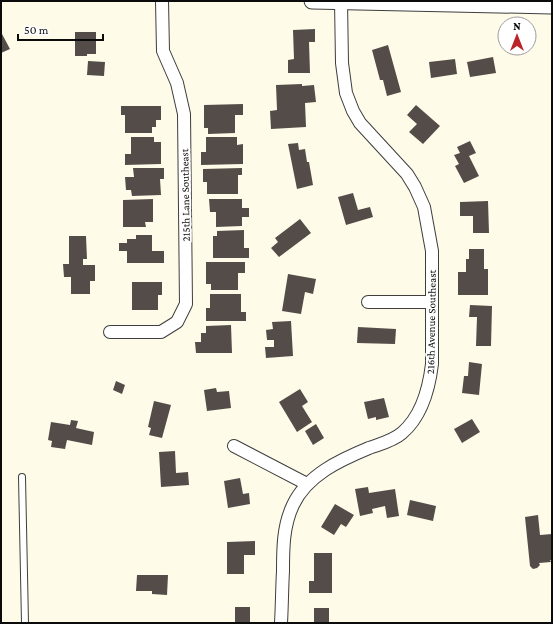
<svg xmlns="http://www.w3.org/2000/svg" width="553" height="624" font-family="'Crimson Pro',serif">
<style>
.building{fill:#544c48}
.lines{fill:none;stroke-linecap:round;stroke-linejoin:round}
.service-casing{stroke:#3e3e3e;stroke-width:8}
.minor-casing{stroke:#3e3e3e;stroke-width:14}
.tertiary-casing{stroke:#3e3e3e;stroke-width:17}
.service{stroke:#fff;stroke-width:6}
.minor{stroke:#fff;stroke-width:12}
.tertiary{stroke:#fff;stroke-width:15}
.labels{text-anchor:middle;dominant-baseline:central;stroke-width:4;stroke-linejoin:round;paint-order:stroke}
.street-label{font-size:11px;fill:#0b0b0b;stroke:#fff}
</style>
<rect width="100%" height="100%" fill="#fffbe9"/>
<!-- building -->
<g class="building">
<path d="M315,29V42H309L310,73H288V60L294,59L293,30Z"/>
<path d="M75,32H96V54H87V56H75Z"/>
<path d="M1,34H2L10,49L1,53Z"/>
<path d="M388,45L401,92L387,96L383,80H380L372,50Z"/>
<path d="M493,57L496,73L470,77L467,62Z"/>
<path d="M455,59L457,74L431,78L429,62Z"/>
<path d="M88,61L105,62L104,76L87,75Z"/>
<path d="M302,84V86L314,85L316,102L305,103L306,127L271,129L270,111L277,110L276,85Z"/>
<path d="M243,104V115H235V133L208,134V128H204V105Z"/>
<path d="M416,105L440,126L423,144L409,132L417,124L407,115Z"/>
<path d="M121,106H161V120H156V127H152V133H125V115H121Z"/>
<path d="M131,137H154V142H161V164L125,165V154H131Z"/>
<path d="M206,137H237V145L243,144V164L201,165V152H206Z"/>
<path d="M470,141L476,153L469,156L479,176L464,183L455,166L459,164L454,155L460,153L457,147Z"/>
<path d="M298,143L299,150L305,149L307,162H309L313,185L297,189L288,144Z"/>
<path d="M133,168H164V179H160L161,195L132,196L131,190H126L125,177H134Z"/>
<path d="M242,168V175H238V194H207V182H203V169Z"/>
<path d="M353,193L358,210L370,207L373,217L346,225L338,197Z"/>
<path d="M153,199V222H145L146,227H123V200Z"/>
<path d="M209,199H242V208H249V217H242V226L216,227V212H210Z"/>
<path d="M488,201L489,233H473V216H460V202Z"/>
<path d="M300,219L311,233L279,257L271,248L278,242L275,238Z"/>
<path d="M244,230V248H249V258H213V236H217V231Z"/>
<path d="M136,235H152V251H164V263H127V251H119V243H127V239H136Z"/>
<path d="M69,236H86L87,259H83V265H95V281H90V294H71V277H64L63,264H69Z"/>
<path d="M469,249H484V269H488V295H458V272H466V259H469Z"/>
<path d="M206,262H245V273H238V290H211V284H206Z"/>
<path d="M288,274L316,279L313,294L305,292L301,314L282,311Z"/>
<path d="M132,282H162V295H158V310H132Z"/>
<path d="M210,294H241V312H246V321H206V308H210Z"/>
<path d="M470,305L492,306L491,346H476L477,317H469Z"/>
<path d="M291,321L293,356L266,358L265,347H274V340H267L266,330L273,329L272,322Z"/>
<path d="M231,325L232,353H196L195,342H201V333H206V326Z"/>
<path d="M358,327L396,329L395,344L357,343Z"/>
<path d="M469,362L482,364L479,395L462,393L464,376H468Z"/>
<path d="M116,381L125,385L122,394L113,390Z"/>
<path d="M216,388L217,392L229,391L231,408L207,411L204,390Z"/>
<path d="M300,389L308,402L302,406L312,422L297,432L279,402Z"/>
<path d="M384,398L389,417L376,420V417L368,419L364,402Z"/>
<path d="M154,401L171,405L162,438L149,435L151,428L148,427Z"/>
<path d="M472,419L480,432L462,443L454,429Z"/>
<path d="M71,420L78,421L76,428L94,432L92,445L67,440L65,449L51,447L52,441L48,440L51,422L70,425Z"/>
<path d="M316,424L324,438L313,445L305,431Z"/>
<path d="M175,451L176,473L188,472L189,485L161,487L159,452Z"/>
<path d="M240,478L243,494L249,493L250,504L228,508L224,481Z"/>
<path d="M368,487L369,493L395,489L399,516L387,518L385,506L372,509L373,513L360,516L355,489Z"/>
<path d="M410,500L436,506L433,521L407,515Z"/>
<path d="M335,504L354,515L346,527L341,524L334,535L321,527Z"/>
<path d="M538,515L540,535L552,534V560H550L551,562L539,563L540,565L537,568L533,569L530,566L525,517Z"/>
<path d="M255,541V555H244V574H227V542Z"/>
<path d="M314,553H332V593H309V581H314Z"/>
<path d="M137,575H168L167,595L152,594V591H136Z"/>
<rect x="235" y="607" width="15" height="16"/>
<rect x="314" y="608" width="15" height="15"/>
</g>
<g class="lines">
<!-- service casing -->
<g class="service-casing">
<path id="service" d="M22,477L25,623"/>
</g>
<!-- minor casing -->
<g class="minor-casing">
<g id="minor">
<path d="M368,302H432"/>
<path d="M110,332H161L177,322L186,304L184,114L177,83L163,51L162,1"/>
<path d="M234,446L307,484"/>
<path d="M281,623C282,606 282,588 283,571C283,549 283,526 293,505C307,475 340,460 369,448C380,444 393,441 402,433C422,416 429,389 432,364V251L424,207L415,187L407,174L360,123L353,111L346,93L342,63L341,1"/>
</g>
</g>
<!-- tertiary casing -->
<g class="tertiary-casing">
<path id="tertiary" d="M312,1L552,6"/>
</g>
<!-- service -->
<use href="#service" class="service"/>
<!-- minor -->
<use href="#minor" class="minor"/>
<!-- tertiary -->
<use href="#tertiary" class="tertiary"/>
</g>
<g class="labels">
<!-- street labels -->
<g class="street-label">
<text transform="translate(185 195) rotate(-91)">215th Lane Southeast</text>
<text transform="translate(431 322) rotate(-89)">216th Avenue Southeast</text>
</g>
</g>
<!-- border -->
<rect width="553" height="624" fill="none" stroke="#0b0b0b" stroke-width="4"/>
<!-- north arrow -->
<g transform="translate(517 36)"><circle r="19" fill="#ffffff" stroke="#9d9d9d"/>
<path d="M0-3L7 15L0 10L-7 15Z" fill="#bb2429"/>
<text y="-6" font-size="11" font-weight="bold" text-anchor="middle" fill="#0b0b0b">N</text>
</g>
<!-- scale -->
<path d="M18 34v6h85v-6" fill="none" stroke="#0b0b0b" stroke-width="2"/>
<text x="24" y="34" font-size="12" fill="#0b0b0b" stroke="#ffffff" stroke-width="3" paint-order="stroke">50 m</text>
</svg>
